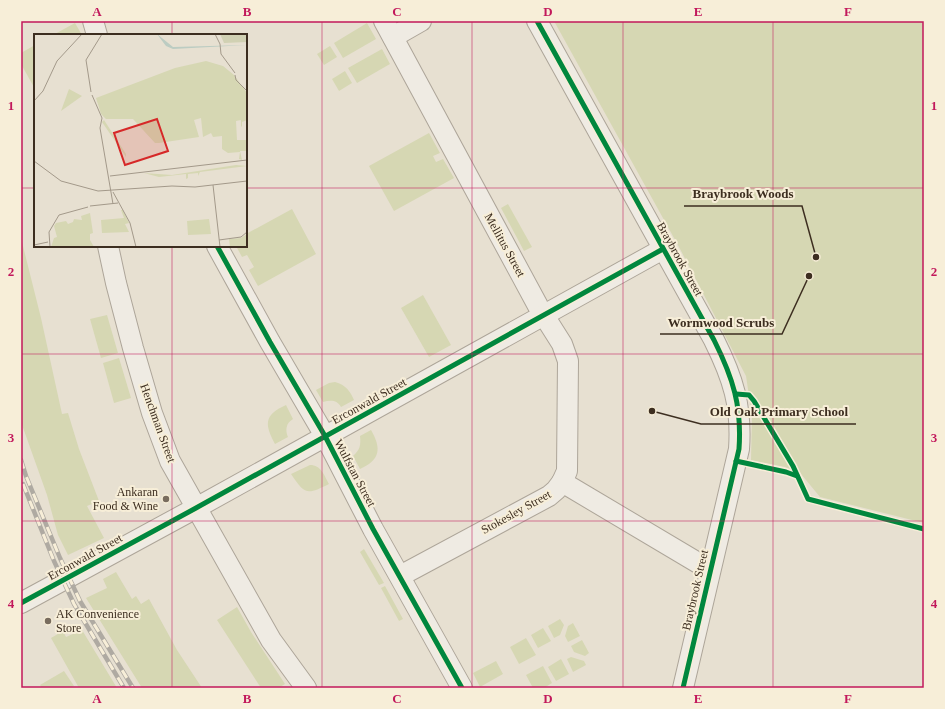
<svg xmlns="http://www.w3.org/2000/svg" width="945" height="709" font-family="'Times New Roman',serif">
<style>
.green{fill:#d6d7b3}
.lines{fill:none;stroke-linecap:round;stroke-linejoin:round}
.minor-casing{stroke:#ada599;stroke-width:22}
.minor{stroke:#efebe3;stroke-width:20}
.rail-casing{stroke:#afaaa2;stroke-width:4.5}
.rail{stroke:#f7eed8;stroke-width:3;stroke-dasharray:9;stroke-linecap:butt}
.cycleway-casing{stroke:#f7eed8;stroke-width:8}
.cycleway{stroke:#00873e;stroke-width:5}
.grid{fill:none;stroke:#c2185b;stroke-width:1;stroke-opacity:0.55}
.poi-dot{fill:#786c5e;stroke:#f7eed8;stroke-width:1.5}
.labels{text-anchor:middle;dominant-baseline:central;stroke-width:4;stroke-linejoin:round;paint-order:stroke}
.street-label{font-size:12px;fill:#3d2e20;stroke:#f7eed8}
.poi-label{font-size:12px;fill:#3d2e20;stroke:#f7eed8;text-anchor:end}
.inset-road{fill:none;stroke:#a3998a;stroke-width:1}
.view{fill:#d62828;fill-opacity:0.15;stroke:#d62828;stroke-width:2}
.inset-edge{fill:none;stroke:#3d2e20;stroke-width:2}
.leader{fill:none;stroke:#3d2e20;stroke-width:1.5}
.callout-dot{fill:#3d2e20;stroke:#f7eed8;stroke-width:1.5}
.callout-label{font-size:13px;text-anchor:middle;font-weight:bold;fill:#3d2e20;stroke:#f7eed8;stroke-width:4;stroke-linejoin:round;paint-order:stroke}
.neatline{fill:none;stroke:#c2185b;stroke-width:1.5}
.grid-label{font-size:13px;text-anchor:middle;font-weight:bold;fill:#c2185b}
</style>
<rect width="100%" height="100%" fill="#e7e0d1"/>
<!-- green -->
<g class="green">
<path d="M554,21H924V523L820,497L801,474L785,467L751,460L752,416L746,376L679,247Z"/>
<path d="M75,23L82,35H53Z"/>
<path d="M367,23L376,39L343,58L334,43Z"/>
<path d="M35,45V89L21,64V53Z"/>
<path d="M330,46L337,57L324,65L317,54Z"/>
<path d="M382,49L390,64L357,83L348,68Z"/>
<path d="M345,71L352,83L339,91L332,79Z"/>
<path d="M429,133L440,153L433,156L436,162L443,159L454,178L394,211L369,166Z"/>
<path d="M508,204L532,247L524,251L501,208Z"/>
<path d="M292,209L316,254L258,286L249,270L254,267L247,255L242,257L236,246H246V234Z"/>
<path d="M21,238L41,318L62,414L68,413L79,449L99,501L87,506L104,538L68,555L58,535L47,495L21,422Z"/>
<path d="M423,295L451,345L429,357L401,308Z"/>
<path d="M107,315L118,353L101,358L90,319Z"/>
<path d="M119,358L131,398L114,403L103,363Z"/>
<path d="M335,382C346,385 350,391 354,400L341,407C337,400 331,400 323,402L316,390L329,383Z"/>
<path d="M286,405L293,419C286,423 285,430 288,437L275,444C265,425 263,415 286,405Z"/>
<path d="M371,430C382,449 380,460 360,469L353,456C360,450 361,445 360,436Z"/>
<path d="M310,465C321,465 324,475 329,484C307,495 305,495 291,474Z"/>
<path d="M364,549L384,583L379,585L360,552Z"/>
<path d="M116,572L132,599L136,596L141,604L149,599L177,650L202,688H142L86,598L107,588L103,579Z"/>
<path d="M385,586L403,619L399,621L381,588Z"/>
<path d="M237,607L251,632L285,684L278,688H261L217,620Z"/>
<path d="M560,619L564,625L560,635L554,638L548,626Z"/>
<path d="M573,623L580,636L568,642L565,636L568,626Z"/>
<path d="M543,628L551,641L538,648L531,635Z"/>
<path d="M82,630L117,688H79L51,638L63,631L66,637Z"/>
<path d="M526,638L536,655L519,664L510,647Z"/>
<path d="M582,640L589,653L585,656L574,652L571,646Z"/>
<path d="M571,657L584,661L586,665L573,672L567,659Z"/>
<path d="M561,659L569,674L556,681L548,667Z"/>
<path d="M496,661L503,674L480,687L473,673Z"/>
<path d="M543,666L552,683L544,688H533L526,675Z"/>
<path d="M64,671L74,686L70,688H42L40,685Z"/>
</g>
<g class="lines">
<!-- minor casing -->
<g class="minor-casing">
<g id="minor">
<path d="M93,21L97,35"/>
<path d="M384,21L538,306L562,344L568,361L567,471L562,482"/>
<path d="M537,21L714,340C733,378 742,406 739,449L683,688"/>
<path d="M393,37L421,21"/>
<path d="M108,246L116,283L133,348L152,413L170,461L271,640L306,688"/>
<path d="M217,246L270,342L325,436L373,529L462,688"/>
<path d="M400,576L549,496L556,490L562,482L710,570"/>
<path d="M21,603L196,508L663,249"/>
</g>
</g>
<!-- minor -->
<use href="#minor" class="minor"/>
<!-- rail casing -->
<g class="rail-casing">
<g id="rail">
<path d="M21,460L26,476L60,558L80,601L133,688"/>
<path d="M23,484L54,561L74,604L124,688"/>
</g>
</g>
<!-- rail -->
<use href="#rail" class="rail"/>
<!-- cycleway casing -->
<g class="cycleway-casing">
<g id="cycleway">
<path d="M537,21L714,340C733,378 742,406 739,449L683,688"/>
<path d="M217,246L270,342L325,436L373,529L462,688"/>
<path d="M736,394L749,395L754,401L793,466L808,499L924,529"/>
<path d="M736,461L786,472L797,476"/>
<path d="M21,603L196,508L663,249"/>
</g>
</g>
<!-- cycleway -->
<use href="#cycleway" class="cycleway"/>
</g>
<!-- grid -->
<path class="grid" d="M172,21V35M322,21V688M472,21V688M623,21V688M773,21V688M21,188H35M246,188H924M172,246V688M21,354H924M21,521H924"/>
<!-- markers -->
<g class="poi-dot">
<circle cx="166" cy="499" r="4"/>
<circle cx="48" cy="621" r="4"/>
</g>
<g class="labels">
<!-- street labels -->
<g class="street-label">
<text transform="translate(505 245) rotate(61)">Mellitus Street</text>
<text transform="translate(680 259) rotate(61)">Braybrook Street</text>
<text transform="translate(369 401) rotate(-29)">Erconwald Street</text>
<text transform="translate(158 423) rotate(70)">Henchman Street</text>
<text transform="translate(355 473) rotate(62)">Wulfstan Street</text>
<text transform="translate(516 512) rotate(-29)">Stokesley Street</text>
<text transform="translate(85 557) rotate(-29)">Erconwald Street</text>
<text transform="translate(695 590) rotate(-77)">Braybrook Street</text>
</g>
<!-- poi labels -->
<g class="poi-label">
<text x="158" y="492">Ankaran<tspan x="158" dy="14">Food &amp; Wine</tspan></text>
<text x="56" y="614" text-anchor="start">AK Convenience<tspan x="56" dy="14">Store</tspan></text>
</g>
</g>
<!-- overview -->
<g transform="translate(34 34)">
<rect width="213" height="213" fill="#e7e0d1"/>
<path d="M172,27L189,32L200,41L213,59V86L208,88V92L207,93V86L202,87L203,106H212L213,117H206L208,126L205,125L206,118L194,119L188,115V102L179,103L177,99L169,103L167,84L160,86L165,103L125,109H121L99,85H72L67,80L62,64L141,34ZM35,55L48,62L27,77ZM70,86L92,120V123L68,88ZM202,131L213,132L166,138L164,142V139L154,140V144L152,145V140L125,143L110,139L138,141ZM87,176H89L95,189L91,190L95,198L68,199L67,186L90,184ZM56,179L59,199L56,200V206L60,213H17L20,204L23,203L20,192L22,189L32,187L34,190L39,188L40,185L48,186L47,182ZM175,185L177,200L154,201L153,187ZM213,200L212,213H196L195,205L207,204Z" fill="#d6d7b3"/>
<path d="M186,0H213V8L190,9Z" fill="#d1d1b3"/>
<path d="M123,0L139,13L213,11L139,15L132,12Z" fill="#bcccc2"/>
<path class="inset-road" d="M181,0L186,10L187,20L201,39M201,41L202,46L213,57M57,58L52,26L68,0M58,61L68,84L66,94L79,170M0,67L9,57L23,27L48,0M0,127L27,147L64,157L138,152L161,153L213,147M76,142L213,126M179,151L186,213M79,158L96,189L102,213M56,172L84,169M185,206L207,203L213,198M0,211L14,208M16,213L15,198L25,181L54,173"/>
<path class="view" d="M123,85L134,117L91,131L80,99Z"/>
<rect width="213" height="213" class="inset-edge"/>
</g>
<!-- callouts -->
<path class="leader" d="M816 257L802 206H684M809 276L782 334H660M652 411L701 424H856"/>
<g class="callout-dot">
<circle cx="816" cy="257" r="4"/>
<circle cx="809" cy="276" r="4"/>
<circle cx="652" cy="411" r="4"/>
</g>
<g class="callout-label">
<text x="743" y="198">Braybrook Woods</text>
<text x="721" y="327">Wormwood Scrubs</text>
<text x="779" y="416">Old Oak Primary School</text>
</g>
<!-- border -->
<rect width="945" height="709" fill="none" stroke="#f7eed8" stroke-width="44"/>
<rect x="22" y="22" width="901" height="665" class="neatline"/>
<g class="grid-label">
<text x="97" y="16">A</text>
<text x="247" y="16">B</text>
<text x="397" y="16">C</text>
<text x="548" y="16">D</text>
<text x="698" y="16">E</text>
<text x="848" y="16">F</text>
<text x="11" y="110">1</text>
<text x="934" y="110">1</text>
<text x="11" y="276">2</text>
<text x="934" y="276">2</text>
<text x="11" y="442">3</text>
<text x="934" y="442">3</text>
<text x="11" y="608">4</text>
<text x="934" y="608">4</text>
<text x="97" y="703">A</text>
<text x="247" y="703">B</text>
<text x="397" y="703">C</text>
<text x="548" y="703">D</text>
<text x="698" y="703">E</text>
<text x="848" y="703">F</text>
</g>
</svg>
